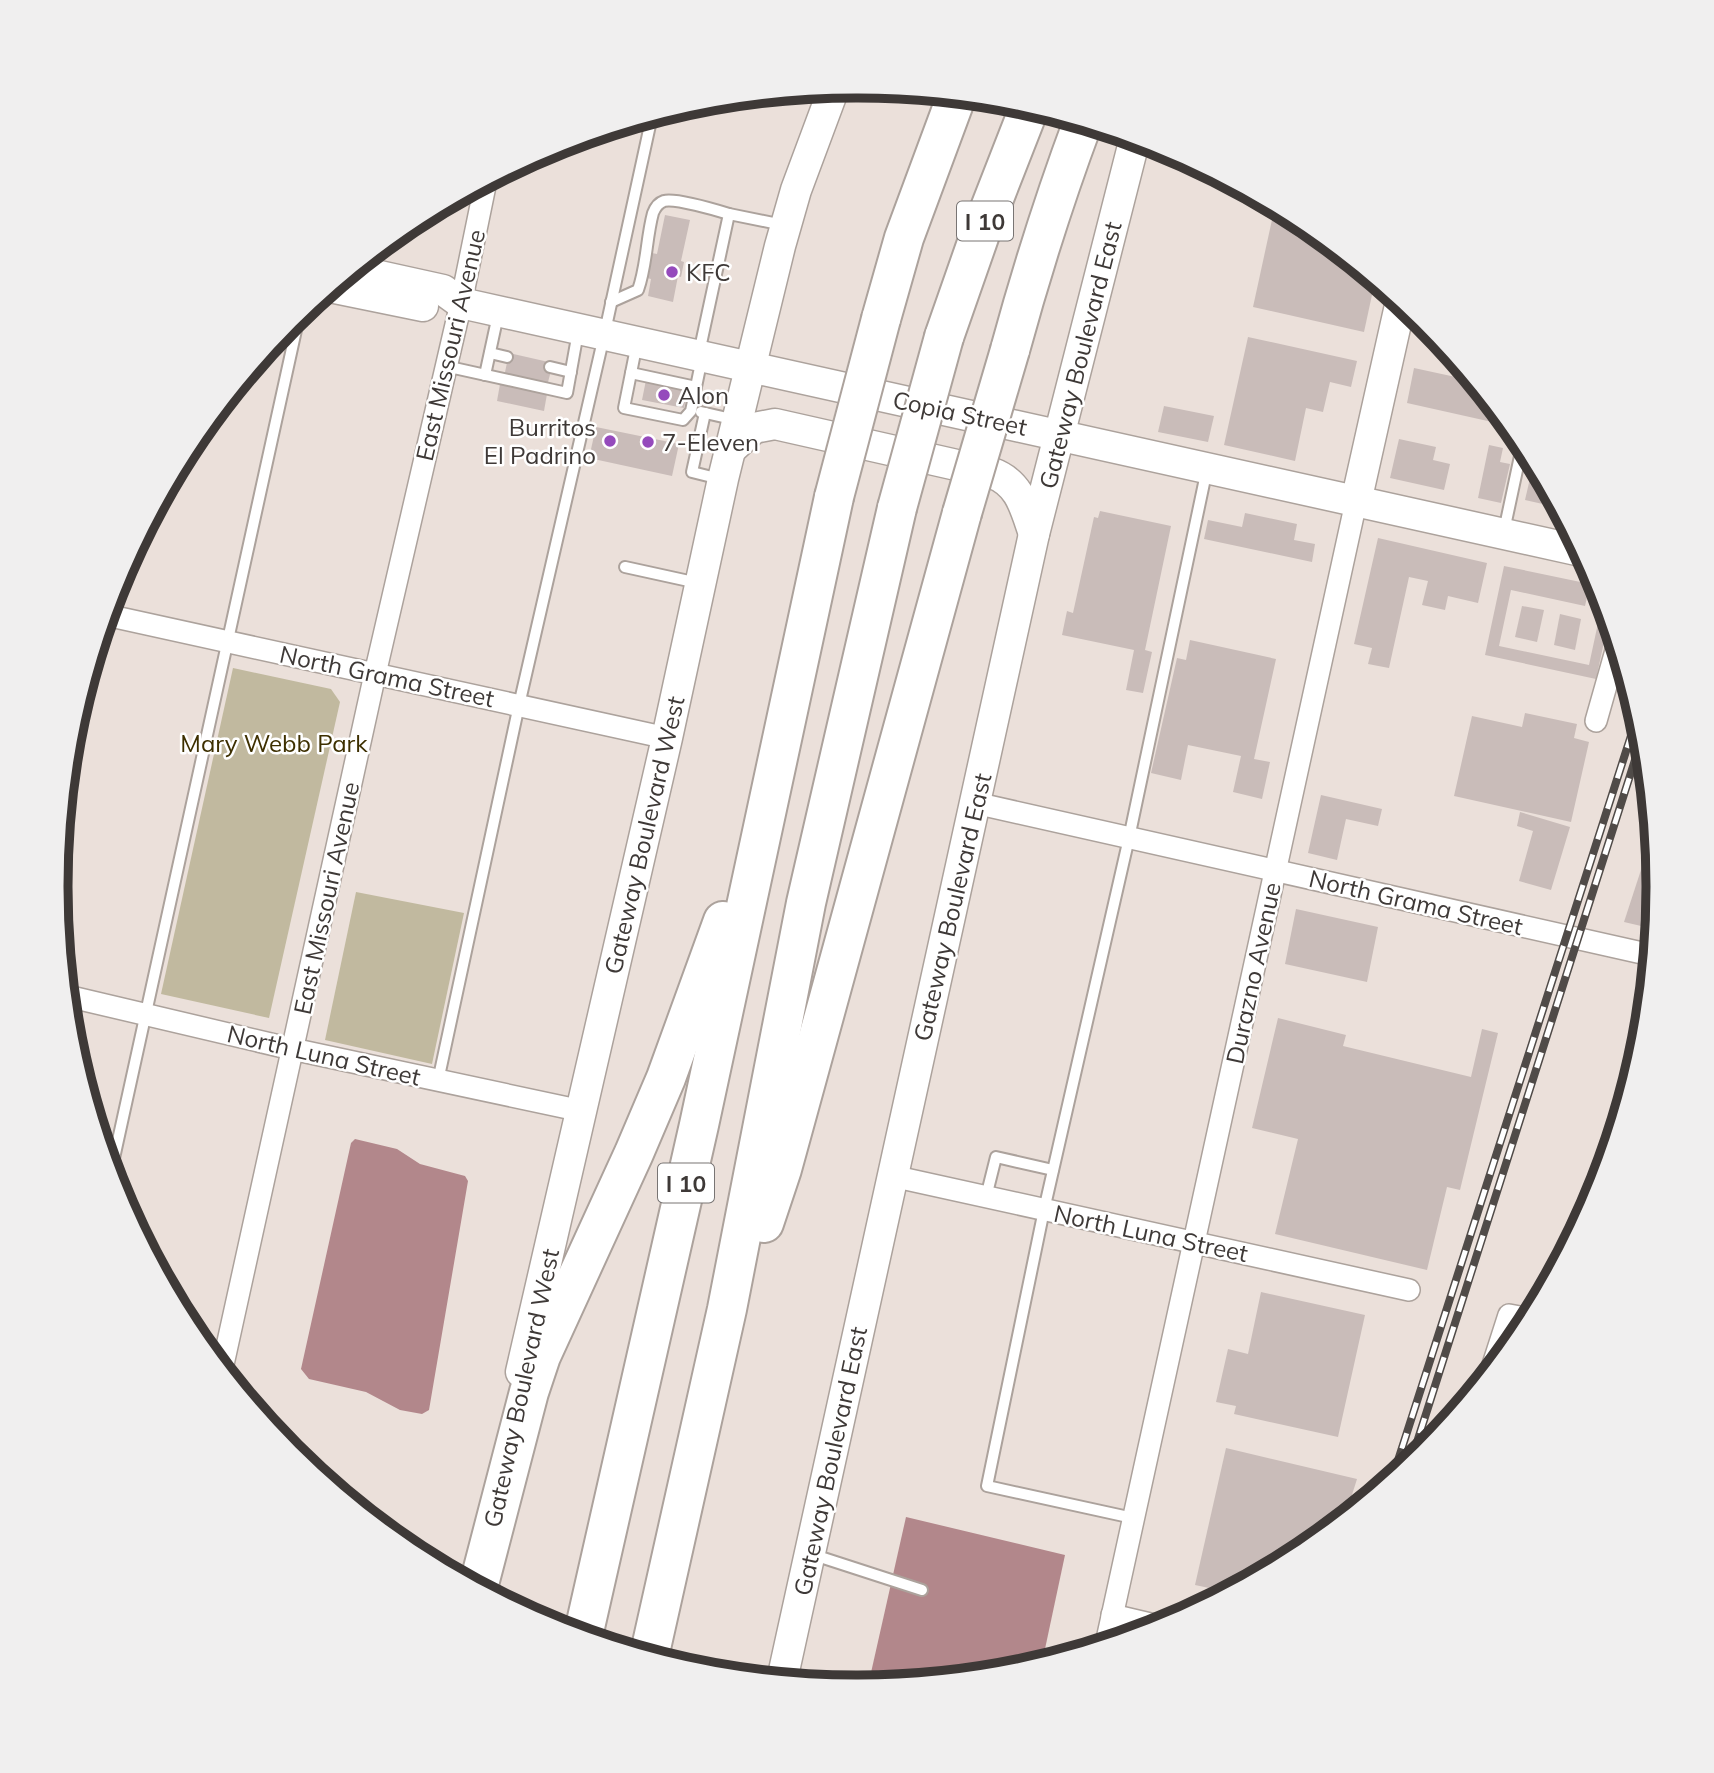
<svg xmlns="http://www.w3.org/2000/svg" width="1714" height="1773" font-family="Mulish,sans-serif">
<style>
.green{fill:#c1b99f}
.water{fill:#b2878b}
.building{fill:#c9bcb9}
.lines{fill:none;stroke-linecap:round;stroke-linejoin:round}
.lane-casing{stroke:#aca29c;stroke-width:14}
.street-casing{stroke:#aca29c;stroke-width:24}
.secondary-casing{stroke:#aca29c;stroke-width:33}
.highway-casing{stroke:#aca29c;stroke-width:42}
.lane{stroke:#fff;stroke-width:10}
.street{stroke:#fff;stroke-width:21}
.secondary{stroke:#fff;stroke-width:30}
.highway{stroke:#fff;stroke-width:38}
.rail-casing{stroke:#504b48;stroke-width:8}
.rail{stroke:#fff;stroke-width:5;stroke-dasharray:16;stroke-linecap:butt}
.highway-bridge-casing{stroke:#aca29c;stroke-width:42;stroke-linecap:butt}
.highway-bridge{stroke:#fff;stroke-width:38}
.poi-dot{fill:#954abc;stroke:#fff;stroke-width:2.5}
.labels{text-anchor:middle;dominant-baseline:central;stroke-width:5;stroke-linejoin:round;paint-order:stroke}
.shield{fill:#fff;stroke:#787473;stroke-width:2}
.shield-label{font-size:23px;font-weight:bold;fill:#3e3937}
.poi-label{font-size:24px;fill:#3e3937;stroke:#fff;text-anchor:start}
.street-label{font-size:24px;fill:#3e3937;stroke:#fff}
.park-label{font-size:24px;fill:#3d2f00;stroke:#fff}
.rim{fill:none;stroke:#3e3937;stroke-width:9}
</style>
<rect width="100%" height="100%" fill="#ebe0da"/>
<!-- green -->
<g class="green">
<path d="M233,668L331,689L340,702L269,1018L161,994Z"/>
<path d="M356,892L464,913L432,1064L325,1040Z"/>
</g>
<!-- water -->
<g class="water">
<path d="M355,1139L397,1149L420,1164L465,1176L468,1181L429,1410L422,1414L400,1410L366,1392L309,1379L301,1369L351,1143Z"/>
<path d="M906,1517L1065,1555L1042,1663L1013,1672L868,1686Z"/>
</g>
<!-- building -->
<g class="building">
<path d="M1275,206L1302,221L1375,281L1364,332L1253,307Z"/>
<path d="M665,215L690,220L681,261L684,262L681,277L678,276L673,302L648,296L651,279L647,278L652,253L657,254Z"/>
<path d="M1248,337L1357,361L1351,387L1330,382L1323,412L1306,408L1295,461L1224,445Z"/>
<path d="M509,353L553,363L547,386L504,377Z"/>
<path d="M1414,368L1474,381L1510,426L1407,403Z"/>
<path d="M646,380L688,388L684,408L642,400Z"/>
<path d="M500,384L547,394L544,411L497,401Z"/>
<path d="M1164,406L1214,416L1208,442L1158,432Z"/>
<path d="M596,427L679,444L672,476L589,458Z"/>
<path d="M1399,439L1436,447L1433,460L1450,464L1444,490L1390,478Z"/>
<path d="M1489,445L1503,448L1500,462L1510,464L1501,503L1478,498Z"/>
<path d="M1534,461L1556,504V507L1525,500Z"/>
<path d="M1100,511L1171,526L1145,650L1152,652L1143,693L1126,690L1134,650L1062,635L1067,611L1073,613L1094,517L1098,518Z"/>
<path d="M1245,513L1297,524L1294,540L1315,544L1312,562L1204,539L1208,520L1242,527Z"/>
<path d="M1378,538L1487,563L1478,603L1448,596L1445,610L1422,605L1428,581L1409,577L1389,668L1368,664L1372,648L1354,644Z"/>
<path d="M1504,566L1590,584L1585,606L1511,590L1499,646L1589,665L1603,600L1609,619L1596,679L1485,655Z"/>
<path d="M1522,606L1544,610L1537,642L1515,637Z"/>
<path d="M1560,614L1581,619L1575,650L1554,645Z"/>
<path d="M1190,640L1276,659L1254,759L1270,762L1262,799L1233,792L1241,756L1188,745L1181,780L1151,773L1177,658L1186,660Z"/>
<path d="M1525,713L1577,724L1574,738L1589,742L1571,822L1454,796L1472,716L1522,727Z"/>
<path d="M1321,795L1382,809L1378,826L1346,819L1337,860L1308,853Z"/>
<path d="M1520,812L1570,827L1551,890L1519,881L1533,831L1517,826Z"/>
<path d="M1653,833L1658,886L1654,929L1624,922Z"/>
<path d="M1296,909L1378,927L1367,982L1285,964Z"/>
<path d="M1278,1018L1346,1035L1343,1046L1471,1077L1482,1029L1498,1033L1460,1190L1447,1187L1427,1270L1275,1234L1298,1139L1252,1128Z"/>
<path d="M1261,1292L1365,1315L1338,1437L1234,1414L1236,1406L1216,1402L1228,1349L1248,1354Z"/>
<path d="M1226,1448L1357,1479L1345,1517L1302,1553L1228,1592L1195,1585Z"/>
</g>
<g class="lines">
<!-- lane casing -->
<g class="lane-casing">
<g id="lane">
<path d="M611,302L638,290C647,265 646,239 653,213C655,208 658,203 664,201C675,198 716,210 729,214"/>
<path d="M637,343L624,408L683,420L691,411L702,358"/>
<path d="M490,353L507,357"/>
<path d="M699,353L729,214L783,225"/>
<path d="M445,366L567,393L578,332"/>
<path d="M550,367L571,372"/>
<path d="M631,373L696,387"/>
<path d="M485,375L498,315"/>
<path d="M701,412L736,420"/>
<path d="M705,413L692,472L720,479"/>
<path d="M1504,531L1523,442"/>
<path d="M625,567L698,583"/>
<path d="M438,1081L519,705L604,336L652,116"/>
<path d="M111,1172L300,312"/>
<path d="M986,1197L996,1157L1053,1170"/>
<path d="M1133,1518L987,1486L1044,1210L1129,838L1207,469"/>
<path d="M811,1554L922,1590"/>
</g>
</g>
<!-- street casing -->
<g class="street-casing">
<g id="street">
<path d="M106,615L667,738"/>
<path d="M1596,721L1617,647"/>
<path d="M975,803L1651,955"/>
<path d="M67,996L292,1049L582,1111"/>
<path d="M892,1176L1409,1290"/>
<path d="M222,1369L375,674L461,303L486,181"/>
<path d="M1491,1371L1509,1315L1530,1319"/>
<path d="M1112,1615L1163,1627"/>
<path d="M1106,1644L1356,502"/>
</g>
</g>
<!-- secondary casing -->
<g class="secondary-casing">
<g id="secondary">
<path d="M352,270L443,290L461,303L1581,551"/>
<path d="M330,287L423,306"/>
<path d="M730,450L754,428L775,424L992,473C1020,483 1025,508 1034,534"/>
<path d="M1356,502L1401,301"/>
<path d="M521,1372L667,738L723,479L780,246L796,190L834,88"/>
<path d="M782,1680L1034,534L1135,138"/>
</g>
</g>
<!-- highway casing -->
<g class="highway-casing">
<g id="highway">
<path d="M881,319L904,238L957,95"/>
<path d="M944,337L980,234L1030,106"/>
<path d="M1010,350C1031,273 1055,197 1083,122"/>
<path d="M764,1223L782,1169L962,513"/>
<path d="M478,1588L529,1392L541,1356L634,1153L666,1078L723,921"/>
<path d="M583,1636L699,1125L834,497"/>
<path d="M649,1657L727,1309L806,903L897,508"/>
</g>
</g>
<!-- lane -->
<use href="#lane" class="lane"/>
<!-- street -->
<use href="#street" class="street"/>
<!-- secondary -->
<use href="#secondary" class="secondary"/>
<!-- highway -->
<use href="#highway" class="highway"/>
<!-- rail casing -->
<g class="rail-casing">
<g id="rail">
<path d="M1410,1464L1643,735"/>
<path d="M1392,1479L1638,714"/>
</g>
</g>
<!-- rail -->
<use href="#rail" class="rail"/>
<!-- highway-bridge casing -->
<g class="highway-bridge-casing">
<g id="highway-bridge">
<path d="M834,497L881,319"/>
<path d="M897,508L944,337"/>
<path d="M962,513L1010,350"/>
</g>
</g>
<!-- highway-bridge -->
<use href="#highway-bridge" class="highway-bridge"/>
</g>
<!-- markers -->
<g class="poi-dot">
<circle cx="672" cy="272" r="7"/>
<circle cx="664" cy="395" r="7"/>
<circle cx="610" cy="441" r="7"/>
<circle cx="648" cy="442" r="7"/>
</g>
<g class="labels">
<!-- shield labels -->
<g class="shield">
<rect x="957" y="201.5" width="56" height="39" rx="5"/>
<rect x="658" y="1163.5" width="56" height="39" rx="5"/>
</g>
<g class="shield-label">
<text x="985" y="221">I 10</text>
<text x="686" y="1183">I 10</text>
</g>
<!-- poi labels -->
<g class="poi-label">
<text x="686" y="272">KFC</text>
<text x="678" y="395">Alon</text>
<text x="596" y="427" text-anchor="end">Burritos<tspan x="596" dy="28">El Padrino</tspan></text>
<text x="662" y="442">7-Eleven</text>
</g>
<!-- street labels -->
<g class="street-label">
<text transform="translate(450 345) rotate(-77)">East Missouri Avenue</text>
<text transform="translate(1080 355) rotate(-76)">Gateway Boulevard East</text>
<text transform="translate(960 413) rotate(12)">Copia Street</text>
<text transform="translate(387 676) rotate(12)">North Grama Street</text>
<text transform="translate(644 835) rotate(-77)">Gateway Boulevard West</text>
<text transform="translate(326 898) rotate(-78)">East Missouri Avenue</text>
<text transform="translate(1416 902) rotate(13)">North Grama Street</text>
<text transform="translate(952 907) rotate(-77)">Gateway Boulevard East</text>
<text transform="translate(1253 973) rotate(-78)">Durazno Avenue</text>
<text transform="translate(324 1055) rotate(13)">North Luna Street</text>
<text transform="translate(1151 1233) rotate(12)">North Luna Street</text>
<text transform="translate(521 1388) rotate(-78)">Gateway Boulevard West</text>
<text transform="translate(830 1461) rotate(-78)">Gateway Boulevard East</text>
</g>
<!-- park labels -->
<g class="park-label">
<text x="274" y="743">Mary Webb Park</text>
</g>
</g>
<!-- crop -->
<path d="M0 0H1714V1773H0ZM856 98H858A788 788 0 0 1 1646 886V887A788 788 0 0 1 858 1675H856A788 788 0 0 1 68 887V886A788 788 0 0 1 856 98Z" fill="#f0efef" fill-rule="evenodd"/>
<path class="rim" d="M856 98H858A788 788 0 0 1 1646 886V887A788 788 0 0 1 858 1675H856A788 788 0 0 1 68 887V886A788 788 0 0 1 856 98Z"/>
</svg>
